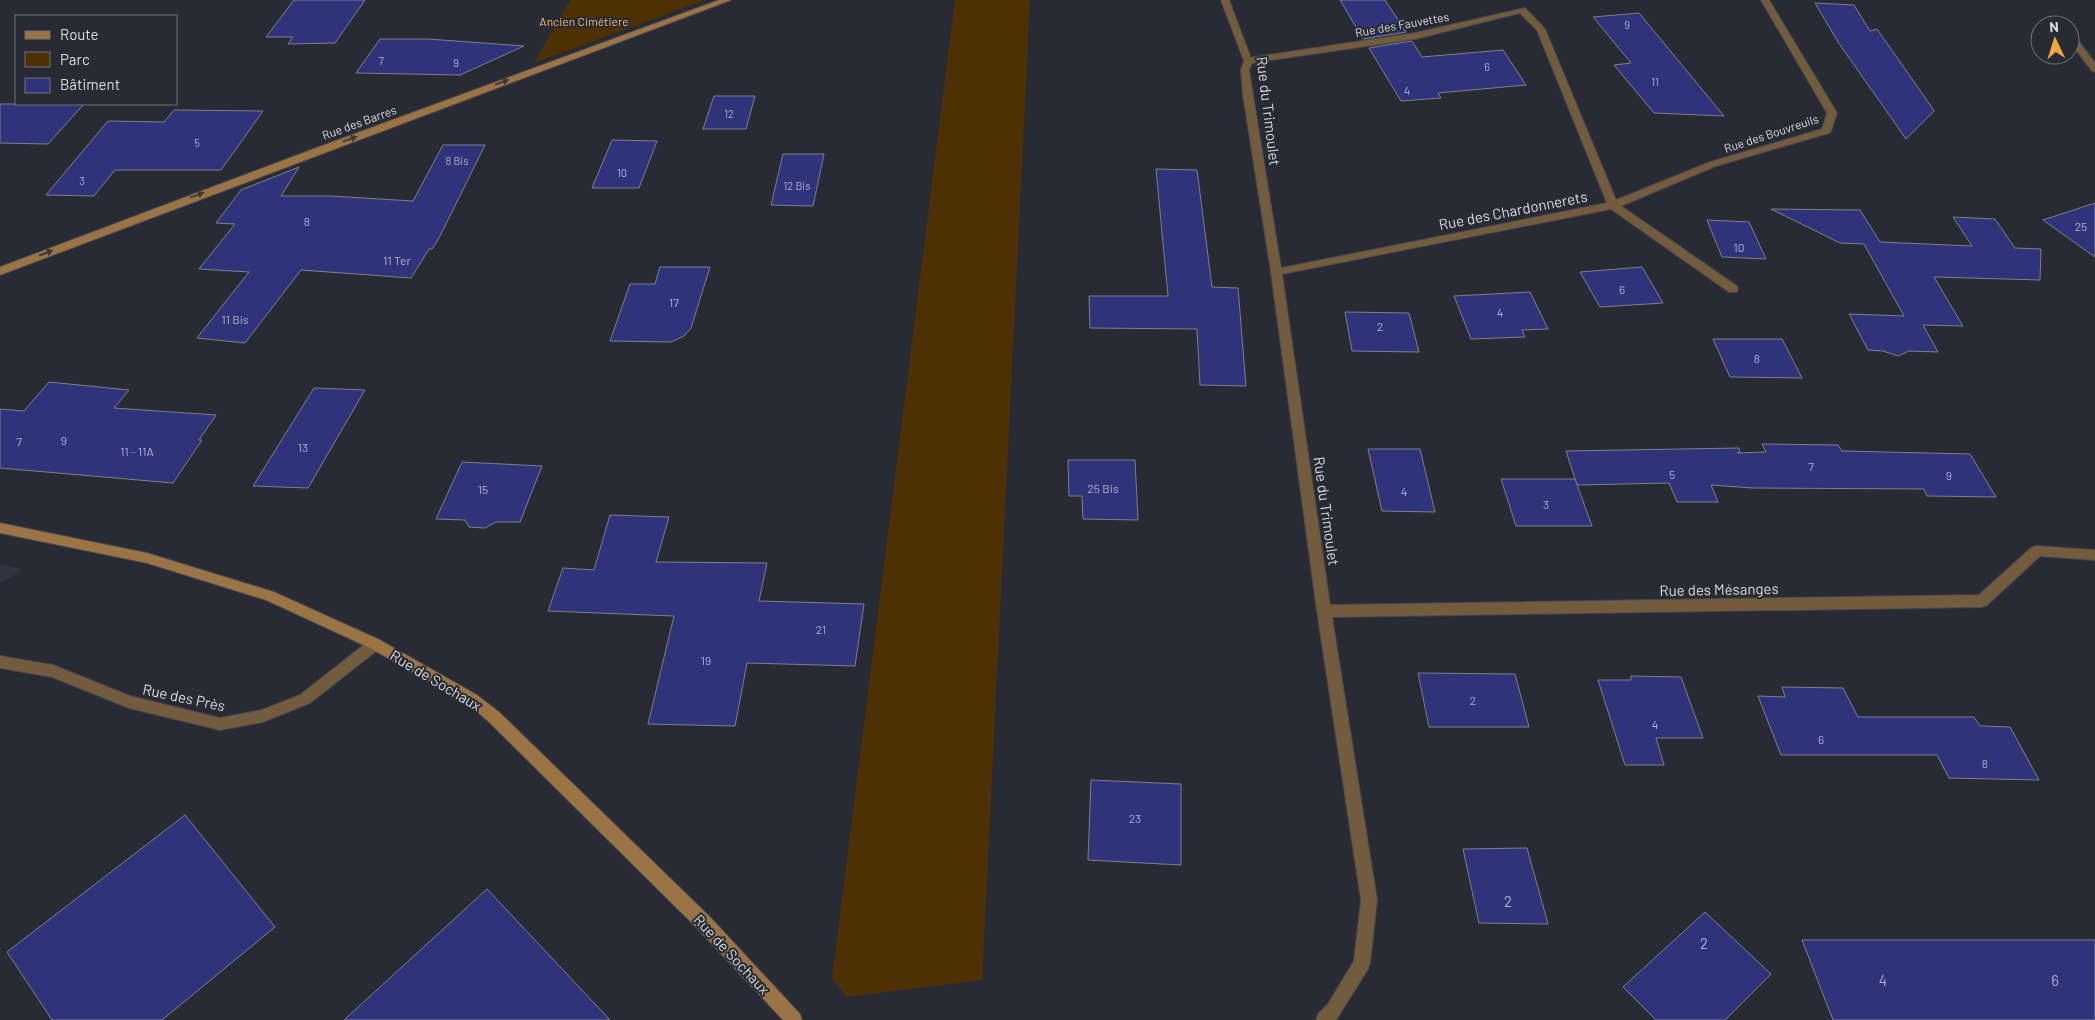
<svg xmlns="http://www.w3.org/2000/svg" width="2095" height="1020" font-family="Barlow,sans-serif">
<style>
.built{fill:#303342}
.green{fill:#4d3003}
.building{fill:#2f337a;stroke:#7d808a}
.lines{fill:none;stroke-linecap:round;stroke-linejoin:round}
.lane-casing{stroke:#454750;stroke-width:2}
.street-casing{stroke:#454750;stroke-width:2}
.secondary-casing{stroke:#454750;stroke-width:2}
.lane{fill:#735b3e;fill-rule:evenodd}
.street{fill:#735b3e;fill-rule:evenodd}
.secondary{fill:#9a7445;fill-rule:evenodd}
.oneway{fill:#403a37}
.labels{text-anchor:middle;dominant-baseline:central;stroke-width:4;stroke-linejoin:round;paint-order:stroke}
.far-number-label{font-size:11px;fill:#afb1c7}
.far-park-label{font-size:12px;fill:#f7ba6d;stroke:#292b34}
.far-street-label{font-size:12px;fill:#dadbe1;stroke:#292b34}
.number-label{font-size:12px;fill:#afb1c7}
.street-label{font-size:15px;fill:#dadbe1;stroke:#292b34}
.near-number-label{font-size:15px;fill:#afb1c7}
</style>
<rect width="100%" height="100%" fill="#292b34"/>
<!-- built -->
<path class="built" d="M0,564L24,569L0,584Z"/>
<!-- green -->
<g class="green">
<path d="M570,0H705L534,63Z"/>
<path d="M955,0H1030L982,980L847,997L832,979Z"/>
</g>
<!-- building -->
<g class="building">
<path d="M294,0H365L335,43L288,44L293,37H266Z"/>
<path d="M1340,0H1385L1406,32L1363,39Z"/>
<path d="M1815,3L1854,5L1870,31L1877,29L1933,109L1934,111L1906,139L1838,42Z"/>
<path d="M1639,13L1724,116L1654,113L1614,65L1631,63L1593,17Z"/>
<path d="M380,39H428L524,46L460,75L356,73Z"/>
<path d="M1412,41L1422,57L1503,50L1526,85L1438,93L1441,98L1401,101L1369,48Z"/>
<path d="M714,96H755L746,129H703Z"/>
<path d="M0,104H84L48,144L0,143Z"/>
<path d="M174,110L263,111L221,170H115L94,196L46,195L108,121L164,122Z"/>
<path d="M612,140L657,141L639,188H592Z"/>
<path d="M443,145H485L439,238L432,249H429L411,278L301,270L245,343L197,338L249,272L199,269L235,224L216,223L241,190L299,167L281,196H330L413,201Z"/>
<path d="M783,154H824L813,206L771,205Z"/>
<path d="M1156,169L1197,170L1212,287L1238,288L1246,386L1200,385L1197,329L1090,328L1089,296H1168Z"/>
<path d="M2095,203V257L2043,220Z"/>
<path d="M1771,209L1860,210L1880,242L1972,246L1953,217L1995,219L2015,248L2041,249L2040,280L1934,277L1963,326L1923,325L1938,352L1909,351L1898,356L1883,351L1868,350L1849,314L1904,316L1864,244L1840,243Z"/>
<path d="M1707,220L1749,222L1766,259L1722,257Z"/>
<path d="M660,267H710L691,328L684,336L671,342L610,341L630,284H655Z"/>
<path d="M1642,267L1663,303L1600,307L1580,272Z"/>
<path d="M1530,292L1548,329L1522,330L1525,337L1471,339L1454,296Z"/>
<path d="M1345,312L1409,313L1419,352L1352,351Z"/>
<path d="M1713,339H1782L1802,378L1730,377Z"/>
<path d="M49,382L129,390L114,408L216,415L199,440H202L173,483L0,468V409L24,411Z"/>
<path d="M314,388L365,390L308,488L253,486Z"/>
<path d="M1762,444L1838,445L1842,451L1970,454L1996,497L1927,496L1924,489L1753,488L1711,485L1718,502H1677L1669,483L1577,485L1566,451L1739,448L1740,451L1737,453L1766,452Z"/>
<path d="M1368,449H1420L1435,512L1382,511Z"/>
<path d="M1068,460H1135L1138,520L1083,519L1082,496H1069Z"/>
<path d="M462,462L542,466L520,522H496L485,528L469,527L465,520L436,519Z"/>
<path d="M1501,479H1575L1592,526H1516Z"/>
<path d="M610,515L669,517L656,562L767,563L759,601L864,604L855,666L747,663L735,726L648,724L674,616L548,611L563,568L594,570Z"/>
<path d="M1418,673L1515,674L1529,727H1429Z"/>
<path d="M1631,676L1681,677L1703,738H1656L1664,765H1625L1598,680H1631Z"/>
<path d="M1782,687L1843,688L1858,717H1974L1980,726L2010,727L2039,780L1949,778L1937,755H1781L1758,696L1785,697Z"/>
<path d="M1091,780L1181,784V865L1088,860Z"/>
<path d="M185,815L275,927L162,1020H52L7,952Z"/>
<path d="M1527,848L1548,924L1479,923L1463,849Z"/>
<path d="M487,889L610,1020H344Z"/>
<path d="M1705,912L1771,974L1725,1020H1656L1623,987Z"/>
<path d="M1802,940H2095V1020H1833Z"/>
</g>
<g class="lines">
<!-- lane casing -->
<g class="lane-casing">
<path id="lane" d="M1221,0H1229L1252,61L1251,63L1248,64L1244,61Z"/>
</g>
<!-- street casing -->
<g class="street-casing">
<g id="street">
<path d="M1761,0H1769L1837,113L1831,131L1829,133L1716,166L1621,206L1737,286L1738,289L1737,292H1729L1611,209L1282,274L1330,605L1979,595L2032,547L2037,546L2095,550V560L2040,556L1987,605L1982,607L1332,617L1377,900L1370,963L1368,969L1336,1020H1316L1318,1014L1328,1004L1354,961L1361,900L1317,611L1271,272L1243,95L1241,70L1244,61L1248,58L1415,33L1525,8L1545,29L1616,200L1710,162L1822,129L1827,113ZM1520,13L1537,30L1607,203L1281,268L1253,95L1249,70L1252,63L1415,39Z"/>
<path d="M2070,33L2073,34L2095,63V72L2092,71L2070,42Z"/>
<path d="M375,638L380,640L382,644L380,648L310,703L263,722L220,730L129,708L52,677L0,668V656L53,665L130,696L220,718L262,710L300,695L370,640Z"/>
</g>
</g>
<!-- secondary casing -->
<g class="secondary-casing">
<g id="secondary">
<path d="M719,0H731L0,275V267L316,148Z"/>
<path d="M0,523L147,553L274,592L380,640L477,695L499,712L710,917L800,1014L802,1020H783L698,929L489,722L467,703L370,648L266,600L147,563L0,533Z"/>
</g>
</g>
<!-- lane -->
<use href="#lane" class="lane"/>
<!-- street -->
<use href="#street" class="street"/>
<!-- secondary -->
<use href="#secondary" class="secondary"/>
</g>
<!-- one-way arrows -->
<defs><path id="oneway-solid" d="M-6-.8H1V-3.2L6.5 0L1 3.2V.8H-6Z" transform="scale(1.25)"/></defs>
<g class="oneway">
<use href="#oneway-solid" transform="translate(502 82) rotate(-20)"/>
<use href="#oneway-solid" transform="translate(350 139) rotate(-20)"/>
<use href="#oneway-solid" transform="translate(197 195) rotate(-20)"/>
<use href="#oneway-solid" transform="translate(46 253) rotate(-21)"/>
</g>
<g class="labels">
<!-- far-number labels -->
<g class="far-number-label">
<text x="1627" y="24">9</text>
<text x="381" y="60">7</text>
<text x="456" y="62">9</text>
<text x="1487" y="66">6</text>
<text x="1655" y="81">11</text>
<text x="1407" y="90">4</text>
<text x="729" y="113">12</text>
<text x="197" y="142">5</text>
<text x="457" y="160">8 Bis</text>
<text x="622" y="172">10</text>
<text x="82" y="180">3</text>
<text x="797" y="185">12 Bis</text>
</g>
<!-- far-park labels -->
<g class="far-park-label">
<text x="584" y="21">Ancien Cimétiere</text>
</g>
<!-- far-street labels -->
<g class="far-street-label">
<text transform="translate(1402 24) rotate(-10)">Rue des Fauvettes</text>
<text transform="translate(359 122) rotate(-20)">Rue des Barres</text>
<text transform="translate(1771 133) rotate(-18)">Rue des Bouvreuils</text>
</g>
<!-- number labels -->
<g class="number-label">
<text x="307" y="221">8</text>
<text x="2081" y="226">25</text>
<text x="1739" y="247">10</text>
<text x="397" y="260">11 Ter</text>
<text x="1622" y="289">6</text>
<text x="674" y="302">17</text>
<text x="1500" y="312">4</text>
<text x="235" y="319">11 Bis</text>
<text x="1380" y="326">2</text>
<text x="1757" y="358">8</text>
<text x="64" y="440">9</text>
<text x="19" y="441">7</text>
<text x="303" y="447">13</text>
<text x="137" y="451">11 - 11A</text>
<text x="1811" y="466">7</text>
<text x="1672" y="474">5</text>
<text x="1949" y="475">9</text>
<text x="1103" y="488">25 Bis</text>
<text x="483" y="489">15</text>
<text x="1404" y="491">4</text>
<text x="1546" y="504">3</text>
<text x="821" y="629">21</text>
<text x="706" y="660">19</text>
<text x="1473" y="700">2</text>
<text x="1655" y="724">4</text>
<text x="1821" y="739">6</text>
<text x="1985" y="763">8</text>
<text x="1135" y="818">23</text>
</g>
<!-- street labels -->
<g class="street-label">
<text transform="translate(1269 111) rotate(83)">Rue du Trimoulet</text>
<text transform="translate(1513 210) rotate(-11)">Rue des Chardonnerets</text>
<text transform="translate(1327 511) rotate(82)">Rue du Trimoulet</text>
<text transform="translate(1719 589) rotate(-1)">Rue des Mésanges</text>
<text transform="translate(436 680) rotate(31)">Rue de Sochaux</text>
<text transform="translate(184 697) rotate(12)">Rue des Près</text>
<text transform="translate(732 954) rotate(47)">Rue de Sochaux</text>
</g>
<!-- near-number labels -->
<g class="near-number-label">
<text x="1508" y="901">2</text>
<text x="1704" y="943">2</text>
<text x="1883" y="980">4</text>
<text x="2055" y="980">6</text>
</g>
</g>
<!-- legend -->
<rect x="15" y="15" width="162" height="90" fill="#292b34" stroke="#707179"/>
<rect x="25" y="31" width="25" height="8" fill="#9a7445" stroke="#707179"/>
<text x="60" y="40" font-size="15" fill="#dadbe1">Route</text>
<rect x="25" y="52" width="25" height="15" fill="#4d3003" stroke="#707179"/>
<text x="60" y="65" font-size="15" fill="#dadbe1">Parc</text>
<rect x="25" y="78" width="25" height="15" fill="#2f337a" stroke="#707179"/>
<text x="60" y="90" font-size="15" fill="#dadbe1">Bâtiment</text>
<!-- north arrow -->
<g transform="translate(2055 40) rotate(356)"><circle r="24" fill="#292b34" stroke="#707179"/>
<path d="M0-4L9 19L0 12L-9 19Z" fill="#f0a63e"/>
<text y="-8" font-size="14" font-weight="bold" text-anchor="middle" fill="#dadbe1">N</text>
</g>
</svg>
